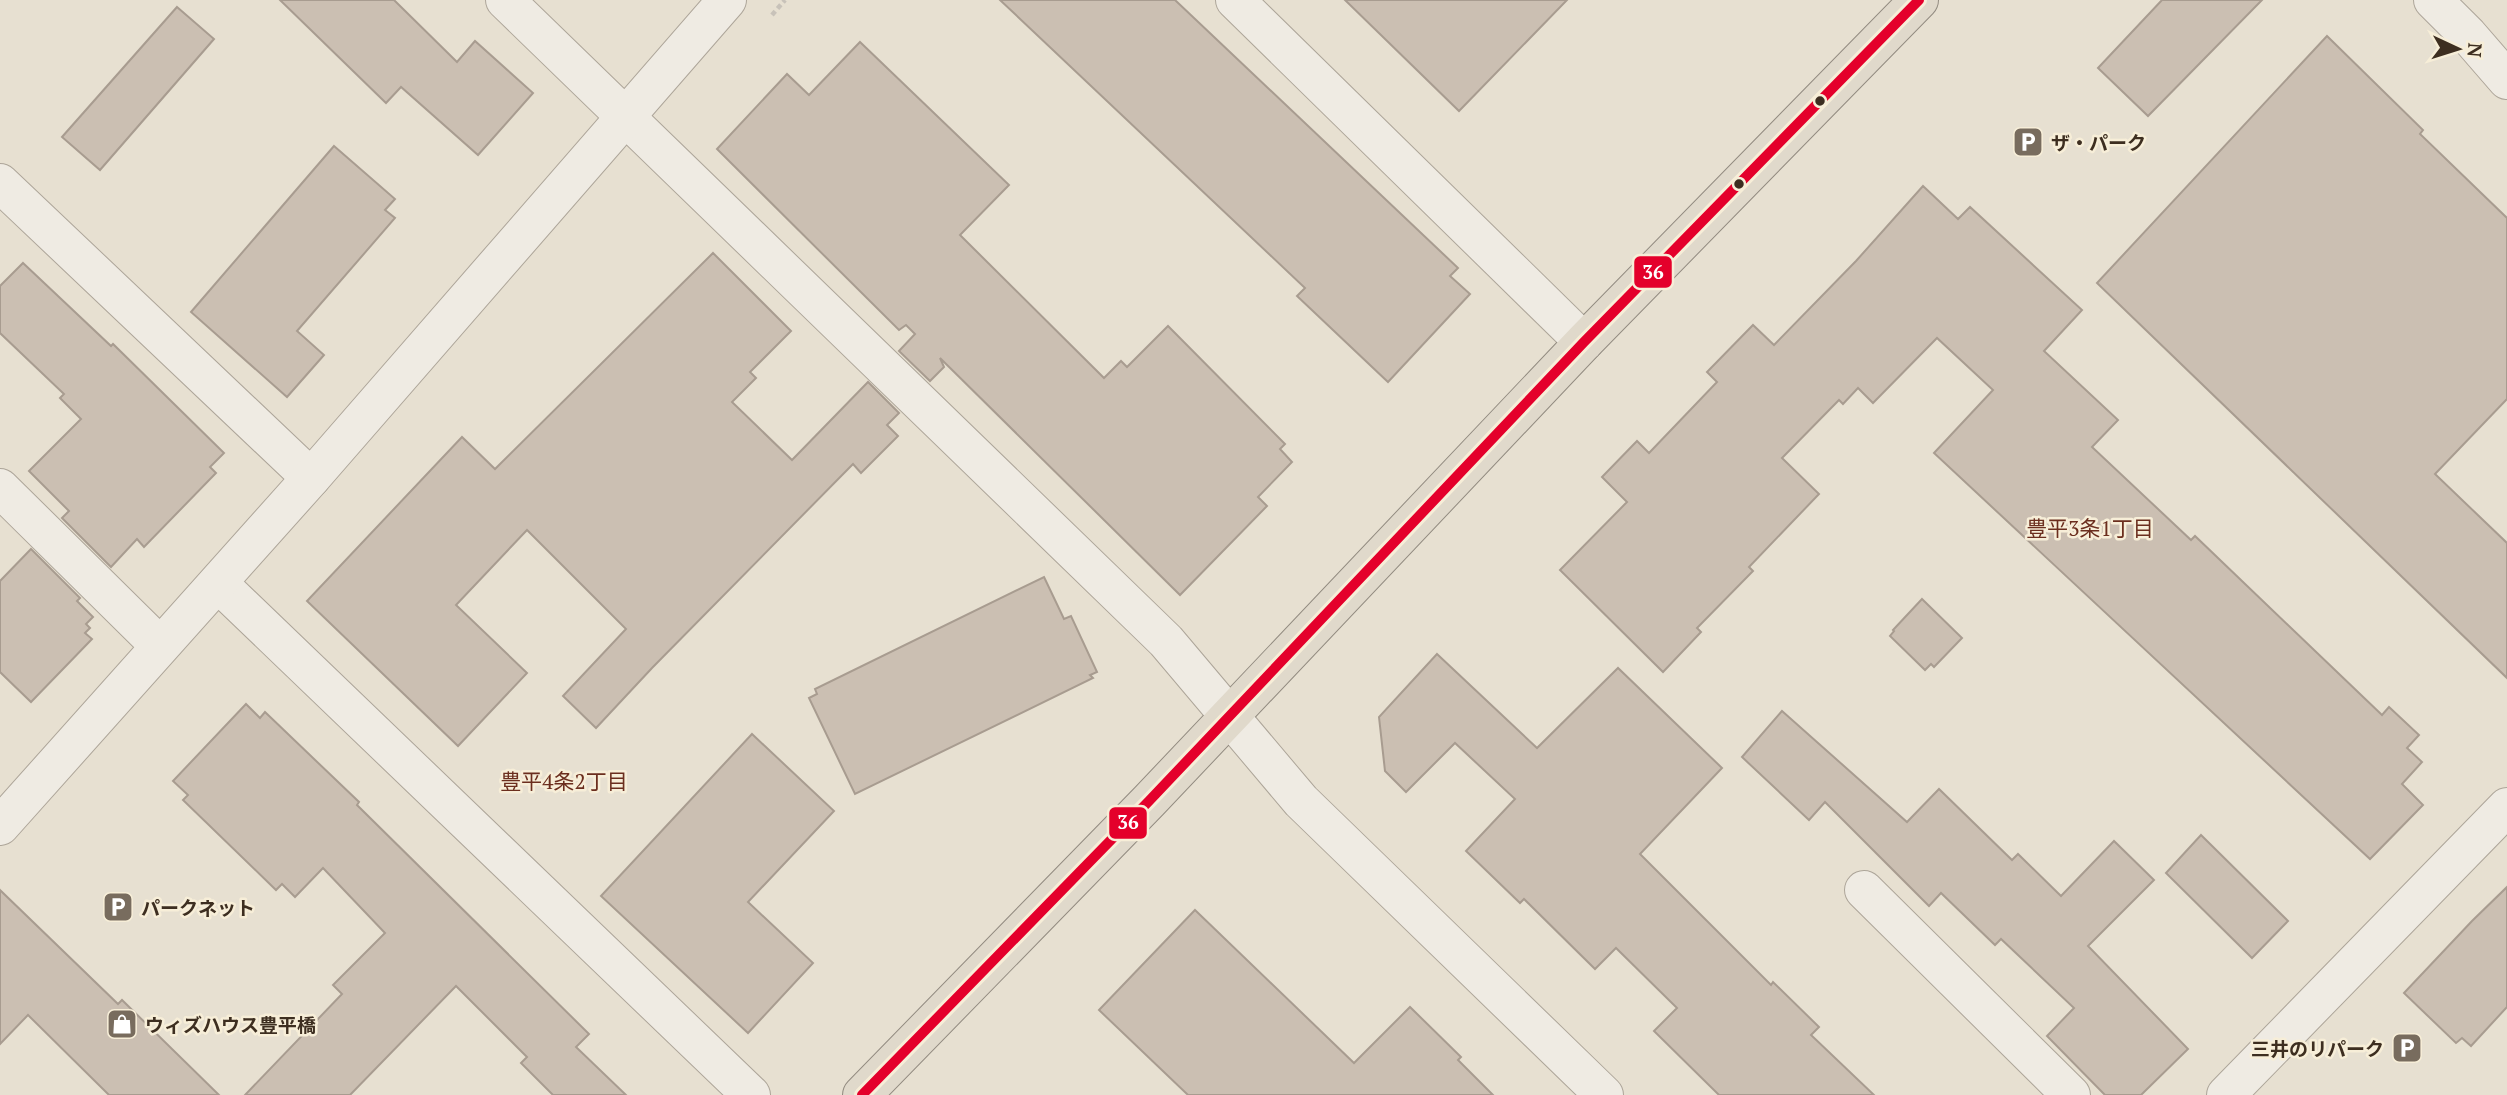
<svg xmlns="http://www.w3.org/2000/svg" width="2507" height="1095" font-family="'PT Serif','Noto Sans JP',serif">
<style>
.building{fill:#cbbfb2;stroke:#a89c90;stroke-width:2}
.lines{fill:none;stroke-linecap:round;stroke-linejoin:round}
.minor-casing{stroke:#ada599;stroke-width:40}
.tertiary-casing{stroke:#ada599;stroke-width:40}
.trunk-casing{stroke:#928b80;stroke-width:40}
.path{stroke:#c8c2b9;stroke-width:4.5;stroke-dasharray:5 3.5;stroke-linecap:butt}
.minor{stroke:#efebe3;stroke-width:38}
.tertiary{stroke:#efebe3;stroke-width:38}
.trunk{stroke:#e0d9cb;stroke-width:38}
.bus-1-casing{stroke:#f7eed8;stroke-width:16}
.bus-1{stroke:#e4002b;stroke-width:10}
.bus-dot{fill:#3d2e20;stroke:#f7eed8;stroke-width:2.5}
.labels{text-anchor:middle;dominant-baseline:central;stroke-width:5;stroke-linejoin:round;paint-order:stroke}
.poi-label{font-size:19px;font-weight:bold;fill:#3d2e20;stroke:#f7eed8;text-anchor:start}
.neighbourhood-label{font-size:21px;fill:#6b2e1e;stroke:#f7eed8}
.line-badge{stroke:#f7eed8;stroke-width:2.5}
.badge-label{font-size:19px;text-anchor:middle;font-weight:bold;fill:#fff}
</style>
<rect width="100%" height="100%" fill="#e7e0d1"/>
<!-- building -->
<g class="building">
<path d="M280,0H394L457,62L475,41L533,93L478,155L401,87L386,103Z"/>
<path d="M1000,0H1175L1458,268L1450,276L1470,294L1388,382L1297,296L1305,288Z"/>
<path d="M1345,0H1567L1459,111Z"/>
<path d="M2162,0H2262L2148,116L2098,68Z"/>
<path d="M177,7L214,39L100,170L62,137Z"/>
<path d="M2327,36L2423,130L2420,134L2507,218V399L2435,474L2507,543V678L2097,283Z"/>
<path d="M860,42L1009,185L960,235L1104,378L1121,361L1127,367L1168,326L1285,444L1280,449L1292,462L1258,497L1267,506L1180,595L940,358L944,367L930,381L899,351L915,334L906,325L899,330L717,149L787,74L809,95Z"/>
<path d="M334,146L395,199L385,210L395,218L297,331L324,355L287,397L191,312Z"/>
<path d="M1923,186L1958,219L1970,207L2082,310L2044,351L2118,420L2092,447L2191,540L2195,536L2382,715L2389,707L2419,735L2407,748L2422,762L2402,784L2423,805L2370,859L1934,453L1993,390L1937,338L1873,403L1858,388L1843,404L1839,400L1782,458L1819,494L1749,567L1753,571L1697,628L1701,632L1663,672L1560,570L1627,502L1602,477L1637,441L1649,453L1717,382L1707,372L1753,325L1774,345L1856,261Z"/>
<path d="M713,253L791,331L750,372L756,378L732,402L792,460L868,382L899,413L887,425L898,436L861,473L853,464L652,668L596,728L563,696L626,629L527,530L456,605L527,673L458,746L307,601L462,437L495,469Z"/>
<path d="M23,263L111,346L113,344L224,453L210,467L216,473L144,547L137,539L111,567L62,518L69,511L29,471L81,419L60,398L64,394L0,333V286Z"/>
<path d="M31,549L80,598L77,601L93,617L86,624L90,628L85,633L92,639L31,702L0,672V581Z"/>
<path d="M1044,577L1064,619L1071,616L1097,672L1090,675L1093,678L855,794L809,698L817,694L815,689Z"/>
<path d="M1922,599L1962,638L1934,667L1931,664L1925,670L1890,636L1894,631L1893,630Z"/>
<path d="M1437,654L1537,748L1618,668L1722,768L1640,854L1771,985L1773,982L1819,1027L1811,1035L1874,1095H1719L1654,1031L1677,1008L1616,948L1595,969L1524,899L1520,903L1466,851L1515,799L1455,743L1406,792L1385,771L1379,717Z"/>
<path d="M246,704L260,718L265,712L359,802L357,805L589,1034L576,1047L626,1095H553L521,1063L527,1057L456,986L350,1095H245L342,994L333,985L385,933L323,868L295,897L282,884L276,890L183,800L188,795L173,781Z"/>
<path d="M1782,711L1907,822L1939,789L2012,860L2018,854L2061,896L2114,841L2154,880L2088,946L2188,1049L2141,1095H2105L2047,1036L2074,1008L2001,939L1995,945L1941,893L1929,906L1825,802L1809,820L1742,757Z"/>
<path d="M752,734L834,811L748,902L813,963L748,1033L601,896Z"/>
<path d="M2201,835L2288,921L2252,958L2166,873Z"/>
<path d="M2507,887V1007L2471,1046L2462,1038L2456,1043L2404,993L2472,921Z"/>
<path d="M0,890L118,1004L122,1000L219,1095H109L28,1015L0,1044Z"/>
<path d="M1195,910L1354,1063L1410,1007L1461,1057L1458,1060L1493,1095H1188L1099,1010Z"/>
</g>
<g class="lines">
<!-- minor casing -->
<g class="minor-casing">
<g id="minor">
<path d="M505,0L1166,641L1301,801L1604,1095"/>
<path d="M1235,0L1584,342"/>
<path d="M0,183L311,478"/>
<path d="M0,488L160,646"/>
<path d="M218,583L751,1095"/>
<path d="M1864,890L2071,1095"/>
</g>
</g>
<!-- tertiary casing -->
<g class="tertiary-casing">
<g id="tertiary">
<path d="M2433,0L2468,35L2507,80"/>
<path d="M0,826L311,478L727,0"/>
<path d="M2226,1095L2507,807"/>
</g>
</g>
<!-- trunk casing -->
<g class="trunk-casing">
<path id="trunk" d="M862,1095L1149,801L1584,342L1919,0"/>
</g>
<!-- path -->
<path class="path" d="M772,15L785,0"/>
<!-- minor -->
<use href="#minor" class="minor"/>
<!-- tertiary -->
<use href="#tertiary" class="tertiary"/>
<!-- trunk -->
<use href="#trunk" class="trunk"/>
<!-- bus-1 casing -->
<g class="bus-1-casing">
<path id="bus-1" d="M862,1095L1149,801L1584,342L1919,0"/>
</g>
<!-- bus-1 -->
<use href="#bus-1" class="bus-1"/>
</g>
<!-- icons -->
<defs>
<g id="parking-square" transform="scale(1.575)"><rect x="-9" y="-9" width="18" height="18" rx="4" fill="#786c5e" stroke="#f7eed8"/><path d="M-3.5-5.5H1a3.5 3.5 0 0 1 0 7H-1V5.5H-3.5ZM-1-3.4V-.6H.8a1.4 1.4 0 0 0 0-2.8Z" fill="#fff"/></g>
<g id="shop-square" transform="scale(1.575)"><rect x="-9" y="-9" width="18" height="18" rx="4" fill="#786c5e" stroke="#f7eed8"/><path d="M-5-2.5h2.3a2.7 3.5 0 0 1 5.4 0H5L5.5 6h-11ZM-1.5-2.5h3a1.5 2.3 0 0 0-3 0Z" fill="#fff"/></g>
</defs>
<g fill-rule="evenodd">
<use href="#parking-square" x="2028" y="142"/>
<use href="#parking-square" x="118" y="907"/>
<use href="#shop-square" x="122" y="1024"/>
<use href="#parking-square" x="2407" y="1048"/>
</g>
<!-- markers -->
<g class="bus-dot">
<circle cx="1820" cy="101" r="6"/>
<circle cx="1739" cy="184" r="6"/>
</g>
<g class="labels">
<!-- poi labels -->
<g class="poi-label">
<text x="2051" y="142">ザ・パーク</text>
<text x="141" y="907">パークネット</text>
<text x="145" y="1024">ウィズハウス豊平橋</text>
<text x="2384" y="1048" text-anchor="end">三井のリパーク</text>
</g>
<!-- neighbourhood labels -->
<g class="neighbourhood-label">
<text x="2090" y="528">豊平3条1丁目</text>
<text x="564" y="781">豊平4条2丁目</text>
</g>
</g>
<g class="line-badge">
<rect x="1633" y="255" width="40" height="34" rx="7" fill="#e4002b"/>
<rect x="1108" y="806" width="40" height="34" rx="7" fill="#e4002b"/>
</g>
<g class="badge-label">
<text x="1653" y="279">36</text>
<text x="1128" y="829">36</text>
</g>
<!-- north arrow -->
<g transform="translate(2458 49) rotate(94)" stroke="#f7eed8" stroke-width="5" paint-order="stroke">
<path d="M0-5L12 26L0 18L-12 26Z" fill="#3d2e20"/>
<text y="-10" font-size="19" font-weight="bold" text-anchor="middle" fill="#3d2e20">N</text>
</g>
</svg>
